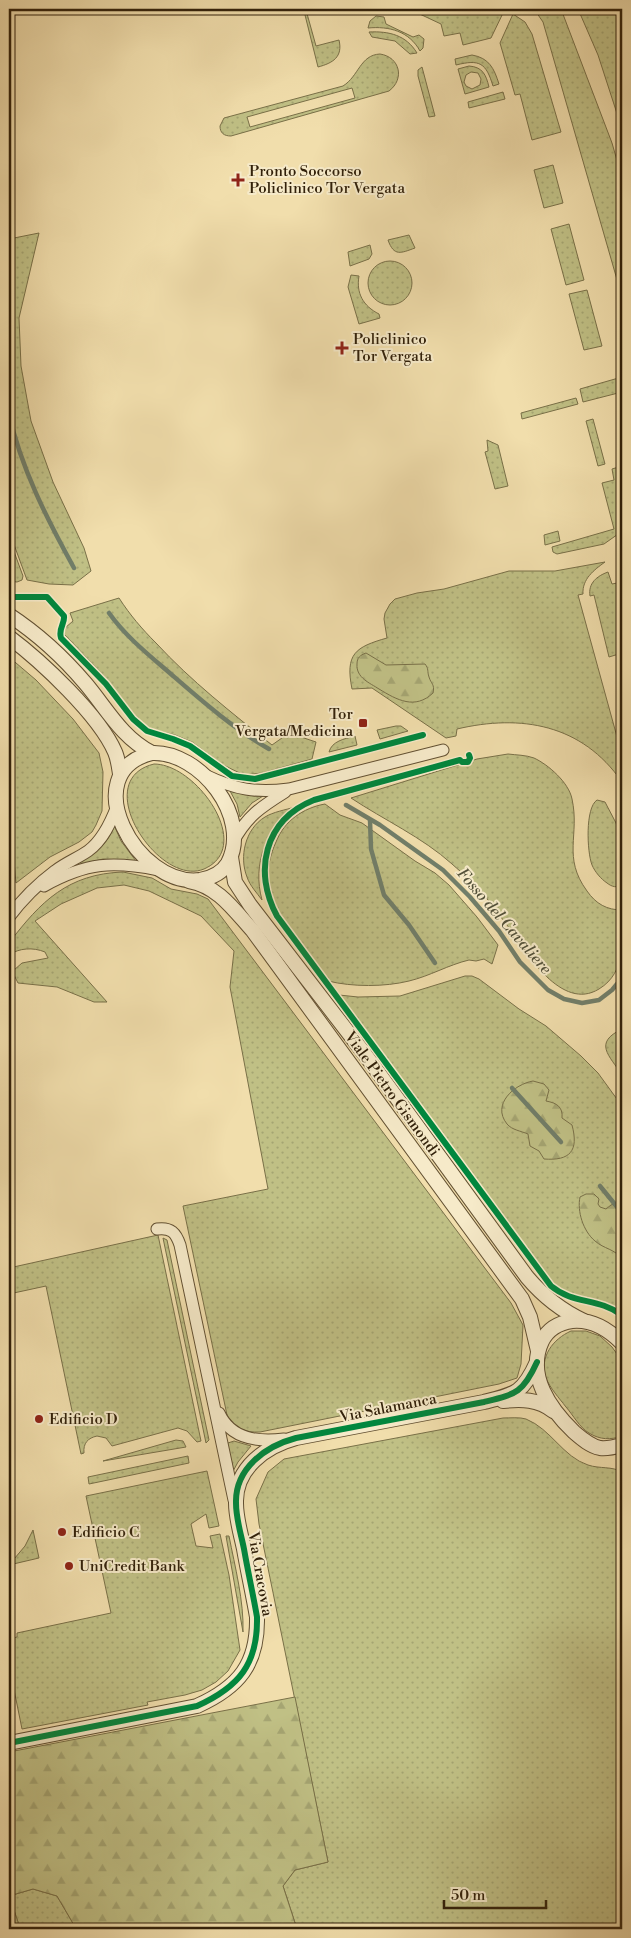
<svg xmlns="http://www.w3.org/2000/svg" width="631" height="1938" font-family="'Libre Bodoni',serif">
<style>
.green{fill:url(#green-dots);stroke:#797048;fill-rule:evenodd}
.forest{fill:url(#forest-firs);stroke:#797048}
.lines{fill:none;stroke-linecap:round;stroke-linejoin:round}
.stream{stroke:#717e69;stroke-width:4.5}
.minor-casing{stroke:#625032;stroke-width:13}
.tertiary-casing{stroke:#625032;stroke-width:16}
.minor{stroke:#f6eac9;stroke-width:11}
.tertiary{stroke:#f6eac9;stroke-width:14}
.cycleway-casing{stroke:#f6eac9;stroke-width:9}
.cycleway{stroke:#00873e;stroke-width:6}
.poi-dot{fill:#8f2418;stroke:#f6eac9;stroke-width:2}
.labels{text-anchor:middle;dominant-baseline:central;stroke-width:4;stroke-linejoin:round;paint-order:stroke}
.poi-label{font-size:15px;fill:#32210a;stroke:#f6eac9;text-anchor:start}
.street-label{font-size:15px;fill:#32210a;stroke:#f6eac9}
.water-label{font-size:16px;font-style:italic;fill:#525039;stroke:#f6eac9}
</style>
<defs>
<pattern id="green-dots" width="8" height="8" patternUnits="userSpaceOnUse" patternTransform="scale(1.25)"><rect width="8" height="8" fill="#c0c085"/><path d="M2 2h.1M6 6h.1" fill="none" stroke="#a5a572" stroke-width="1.8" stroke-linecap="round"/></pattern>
<pattern id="forest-firs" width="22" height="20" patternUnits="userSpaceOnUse" patternTransform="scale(1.25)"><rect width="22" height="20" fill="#c0c085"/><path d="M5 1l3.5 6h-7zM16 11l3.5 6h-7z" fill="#a5a572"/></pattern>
</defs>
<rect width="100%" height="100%" fill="#f1deac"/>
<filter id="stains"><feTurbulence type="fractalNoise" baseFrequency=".004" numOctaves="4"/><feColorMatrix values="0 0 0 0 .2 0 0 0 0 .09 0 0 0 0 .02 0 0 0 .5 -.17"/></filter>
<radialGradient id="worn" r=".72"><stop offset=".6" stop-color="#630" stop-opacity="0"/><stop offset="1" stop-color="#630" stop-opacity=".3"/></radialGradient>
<!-- green -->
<g class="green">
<path d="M409,9H500L504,11L491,38L463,45L460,33L444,36L441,24Z"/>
<path d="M534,9H561L612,143L622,178V297L543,22Z"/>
<path d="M578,9H622V129L598,55Z"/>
<path d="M306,10L316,46L339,40C343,57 333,63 318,67L304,11Z"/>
<path d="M513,14L525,22L532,34L561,132L532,140L520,94L515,95L500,43Z"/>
<path d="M376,16L384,17L386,24L413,37L419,35L424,39L423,48L420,51C409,31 389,26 368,28L370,21Z"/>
<path d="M369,32C389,31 406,35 417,53L410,54L395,41L372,37Z"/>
<path d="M380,54C400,57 405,79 389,91L231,136C224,136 220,133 220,126L224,118L343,86C359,76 360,55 380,54ZM352,88L355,98L250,127L247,117Z"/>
<path d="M472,55C489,58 494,68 499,84L493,86C486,63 480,59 456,65L455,59Z"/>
<path d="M469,66C483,67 486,75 489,87L465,94L458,69ZM471,72L478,73L481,79L480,85L472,89L466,86L464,82L466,75Z"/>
<path d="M422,67L435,116L429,117L418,76V70Z"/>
<path d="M503,92L505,99L469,108L468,102Z"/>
<path d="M553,165L563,203L544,208L534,170Z"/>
<path d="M569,224L584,280L566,285L551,229Z"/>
<path d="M39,233L19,318L21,366L31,421L53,482L84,548L91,571L73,585L49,584L27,580L9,531V239Z"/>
<path d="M409,235L415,248C401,253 394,257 388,240Z"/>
<path d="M370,245L372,254L369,259L350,266L348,252Z"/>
<circle cx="390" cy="283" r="22"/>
<path d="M351,275L359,276C356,293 363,306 379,314L380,318L359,324L348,287Z"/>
<path d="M587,290L602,346L584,350L569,294Z"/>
<path d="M622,377V392L583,402L580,389Z"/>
<path d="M576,398L578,404L522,419L521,413Z"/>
<path d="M593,419L605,464L598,466L586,421Z"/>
<path d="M487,440L498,445L508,486L495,489L485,452L488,451Z"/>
<path d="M622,466V482L618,493L622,520L621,532L604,544L557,554L553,552L552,547L614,529L602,483L614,480L612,469Z"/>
<path d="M558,531L560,541L545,545L544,535Z"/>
<path d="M9,538L23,576L22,580L17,582L9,581Z"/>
<path d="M605,562C594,570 582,579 583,594L578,595L622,755V782C582,724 521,714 457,729L456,736L446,738L372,688L352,689C345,654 355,647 387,638L384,619L385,613L390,604L395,599L417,593L444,589L509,571H555Z"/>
<path d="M608,572L612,584L622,582V653L609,657L594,595L590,596C588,583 597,576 608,572Z"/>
<path d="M119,598C130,615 142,629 156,643C191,681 232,713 272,745L289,733L316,742L312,759L262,773L244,775L223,765L192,742L175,735L151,729L138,719L104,676L64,634L65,628L73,621L70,613Z"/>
<path d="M9,657L36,680L73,719L99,753L103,772L102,811L96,825L92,832L79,842L50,857L16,883L11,829H9Z"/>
<path d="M396,726H401L408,731L380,739L377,730Z"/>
<path d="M355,736L357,745L329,752C332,741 344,739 355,736Z"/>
<path d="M508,754C516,755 526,755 534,758C549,765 569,783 572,799C580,835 562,857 587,891C596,904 607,910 622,910C622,939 627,972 599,989C562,1012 526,953 510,929C502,918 493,907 485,896C476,884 463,874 452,864C422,837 384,820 351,798L477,759Z"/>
<path d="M154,764C197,764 255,847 204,869C159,888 88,780 154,764Z"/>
<path d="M230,791L254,796H263L252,803L240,817L237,804Z"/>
<path d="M597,800L605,802L616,823L622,842V885C617,888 612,887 607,883C601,879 595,872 592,865C587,852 585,808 597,800Z"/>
<path d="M325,804L340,815L362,823L415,861L435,873L449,885L477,917L498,945L492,964L484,959L476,961L469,960C448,965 430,976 409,981C385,987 352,987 328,981C310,957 270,911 268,883C267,869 270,855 276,842C284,821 303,808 325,804Z"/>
<path d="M295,807C266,831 252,863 262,900C257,893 250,886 247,877C239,857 245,829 265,817C273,812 285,810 295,807Z"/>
<path d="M114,825L121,841L136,861L103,859L79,865L78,862C95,853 109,844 114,825Z"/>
<path d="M123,872L152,878L171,889L197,894L208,899L511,1303L523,1325L521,1364L517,1378L499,1384L260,1432C246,1433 234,1428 227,1415L183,1206L268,1189L230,987L234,951L201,916L149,891L124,885L97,888L61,904L35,921L107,1002H94L57,987L18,983L14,975V970L22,963L48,958L45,952C33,947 19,948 9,955V943C41,901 68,874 123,872Z"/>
<path d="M465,976H472L479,979L519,1009L546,1026L581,1056L598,1073L622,1106V1312C598,1294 574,1303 552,1283L339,995L358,997L400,996Z"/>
<path d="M622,1029V1075C609,1055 593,1043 622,1029Z"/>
<path d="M158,1235L201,1441L197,1442L187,1431L178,1428L112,1446L106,1438L97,1436C88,1438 83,1443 84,1453L81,1454L46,1286L9,1294V1268Z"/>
<path d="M163,1238L167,1240L209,1440L206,1443Z"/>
<path d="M571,1331H586L600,1336L612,1347L622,1361V1436C611,1440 600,1440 589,1433C580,1428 573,1415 566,1407C559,1398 550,1388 546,1378C539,1357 553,1339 571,1331Z"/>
<path d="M503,1418C510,1418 520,1417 526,1419C551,1429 563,1457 588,1465C600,1469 612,1466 622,1472V1929H297L283,1886L295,1870L328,1862L259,1524L256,1499L268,1472L284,1459Z"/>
<path d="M176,1440L183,1441L186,1447L103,1461Z"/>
<path d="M234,1441L251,1446L238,1462L231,1475L225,1446L228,1443Z"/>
<path d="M188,1456L189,1463L89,1484L88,1477Z"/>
<path d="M207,1471L219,1526L209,1528L206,1514L191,1524L196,1546L213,1548L210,1536L220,1534L229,1575L240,1650L228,1671L216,1682L202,1690L185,1695L147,1702L148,1705L22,1729L9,1665V1639L17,1637V1633L111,1613L86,1496Z"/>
<path d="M33,1530L39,1558L9,1565L25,1546Z"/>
<path d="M226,1536H229C235,1567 244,1601 243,1632Z"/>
<path d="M33,1889L57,1896L74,1925L80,1929H18V1922L9,1896Z"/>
</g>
<!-- forest -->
<g class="forest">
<path d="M366,653L386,665L425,664C429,669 427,671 429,677C431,684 435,684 433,693C415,710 397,700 379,689C370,683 356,678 357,664C357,658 360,655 366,653Z"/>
<path d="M533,1081L544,1084L549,1090L546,1101C557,1103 563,1107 562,1118L572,1125C579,1151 570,1161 544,1159L539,1151L530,1146L528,1134C521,1131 512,1130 507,1124C491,1104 515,1084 533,1081Z"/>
<path d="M586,1194H594L599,1199L598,1204L600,1207L606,1209L611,1205L622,1201V1259C615,1249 604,1249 595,1241C583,1231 577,1211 580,1197Z"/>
<path d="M295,1697L328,1862L295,1870L283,1886L297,1929H80L74,1925L57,1896L33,1889L9,1896L18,1922V1929H9V1752Z"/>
</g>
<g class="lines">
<!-- stream -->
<g class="stream">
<path d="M9,273L11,260"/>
<path d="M9,414C21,468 47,519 74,568"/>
<path d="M109,613C126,637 150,656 172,675C202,701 234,729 269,749"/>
<path d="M346,805L380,825L443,870L470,897L499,931L520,962L548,990L564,999L582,1003L599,1000L612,990L622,978"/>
<path d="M370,820L371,849L384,895L409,925L435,963"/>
<path d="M512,1088L561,1142"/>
<path d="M600,1186L622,1213"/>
</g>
<!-- minor casing -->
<g class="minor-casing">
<g id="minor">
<path d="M205,775C236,790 256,793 289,789L443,750"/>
<path d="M233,842C247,816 261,807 285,792"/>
<path d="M44,886C87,862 113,861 159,870"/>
<path d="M9,917C21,901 39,883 55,871C65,863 78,858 88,851C103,840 111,822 117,806"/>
<path d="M157,1229C171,1227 176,1233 180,1245L234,1500"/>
<path d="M219,1413C231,1440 259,1442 284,1439"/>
</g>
</g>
<!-- tertiary casing -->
<g class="tertiary-casing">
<g id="tertiary">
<path d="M9,615C38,634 64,658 86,684C107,709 122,738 152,753"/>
<path d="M9,637C41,661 99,715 115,752C118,759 119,767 120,774"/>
<path d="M152,753C200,751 252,817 228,863C222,873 211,878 200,880C137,888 74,772 152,753Z"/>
<path d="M231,857L235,882L250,905L364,1053L527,1277C543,1296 562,1311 584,1321"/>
<path d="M189,881C218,886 234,910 253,931L522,1299L530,1317L538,1351"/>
<path d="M622,1343C608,1329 592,1319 572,1321C558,1323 548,1329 542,1341C526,1375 550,1409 574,1432C581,1438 590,1446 600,1448C607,1449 615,1447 622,1445"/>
<path d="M503,1401C521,1399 539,1399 553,1411"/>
<path d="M9,1743L197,1706C239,1687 258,1664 257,1617C253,1594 248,1572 244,1549C241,1534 236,1519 236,1503C235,1468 266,1446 296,1438L484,1402C516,1394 523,1393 537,1362"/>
</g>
</g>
<!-- minor -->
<use href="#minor" class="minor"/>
<!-- tertiary -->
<use href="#tertiary" class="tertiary"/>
<!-- cycleway casing -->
<g class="cycleway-casing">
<g id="cycleway">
<path d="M9,597H47L64,616C65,624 58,628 61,638L106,684L133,719L147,731L173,739L190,746L232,776L255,779L423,735"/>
<path d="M469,755L470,758L468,762H462L460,760L314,800C264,820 253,872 277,916L551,1286C574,1305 597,1297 622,1315"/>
<path d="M9,1743L197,1706C239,1687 258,1664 257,1617C253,1594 248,1572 244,1549C241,1534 236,1519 236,1503C235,1468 266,1446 296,1438L484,1402C516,1394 523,1393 537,1362"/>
</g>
</g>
<!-- cycleway -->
<use href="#cycleway" class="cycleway"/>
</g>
<!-- markers -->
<g class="poi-dot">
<path d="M235.5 172.5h5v5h5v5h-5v5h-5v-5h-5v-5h5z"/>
<path d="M339.5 340.5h5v5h5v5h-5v5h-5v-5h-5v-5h5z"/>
<rect x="358" y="718" width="10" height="10" rx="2.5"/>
<circle cx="39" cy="1419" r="5"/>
<circle cx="62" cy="1532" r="5"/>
<circle cx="69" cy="1566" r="5"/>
</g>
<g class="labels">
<!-- poi labels -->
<g class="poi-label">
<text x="249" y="171">Pronto Soccorso<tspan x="249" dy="17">Policlinico Tor Vergata</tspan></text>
<text x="353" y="339">Policlinico<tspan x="353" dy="17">Tor Vergata</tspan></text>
<text x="353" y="714" text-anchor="end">Tor<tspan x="353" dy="17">Vergata/Medicina</tspan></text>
<text x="49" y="1419">Edificio D</text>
<text x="72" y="1532">Edificio C</text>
<text x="79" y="1566">UniCredit Bank</text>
</g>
<!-- street labels -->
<g class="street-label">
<text transform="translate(392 1094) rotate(54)">Viale Pietro Gismondi</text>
<text transform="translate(388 1408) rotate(-11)">Via Salamanca</text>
<text transform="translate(260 1574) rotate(80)">Via Cracovia</text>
</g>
<!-- water labels -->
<g class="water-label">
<text transform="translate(504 921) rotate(49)">Fosso del Cavaliere</text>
</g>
</g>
<!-- margin -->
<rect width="631" height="1938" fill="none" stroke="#f1deac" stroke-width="30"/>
<rect x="10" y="10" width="611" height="1918" fill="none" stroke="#32210a" stroke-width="2.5"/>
<rect x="15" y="15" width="601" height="1908" fill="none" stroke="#32210a"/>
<!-- scale -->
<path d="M444 1900v8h102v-8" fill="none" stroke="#32210a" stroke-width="2.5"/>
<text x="451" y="1900" font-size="15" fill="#32210a" stroke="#f6eac9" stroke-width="4" paint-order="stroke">50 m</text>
<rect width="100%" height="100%" filter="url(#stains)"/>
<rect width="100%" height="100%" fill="url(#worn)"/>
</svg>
